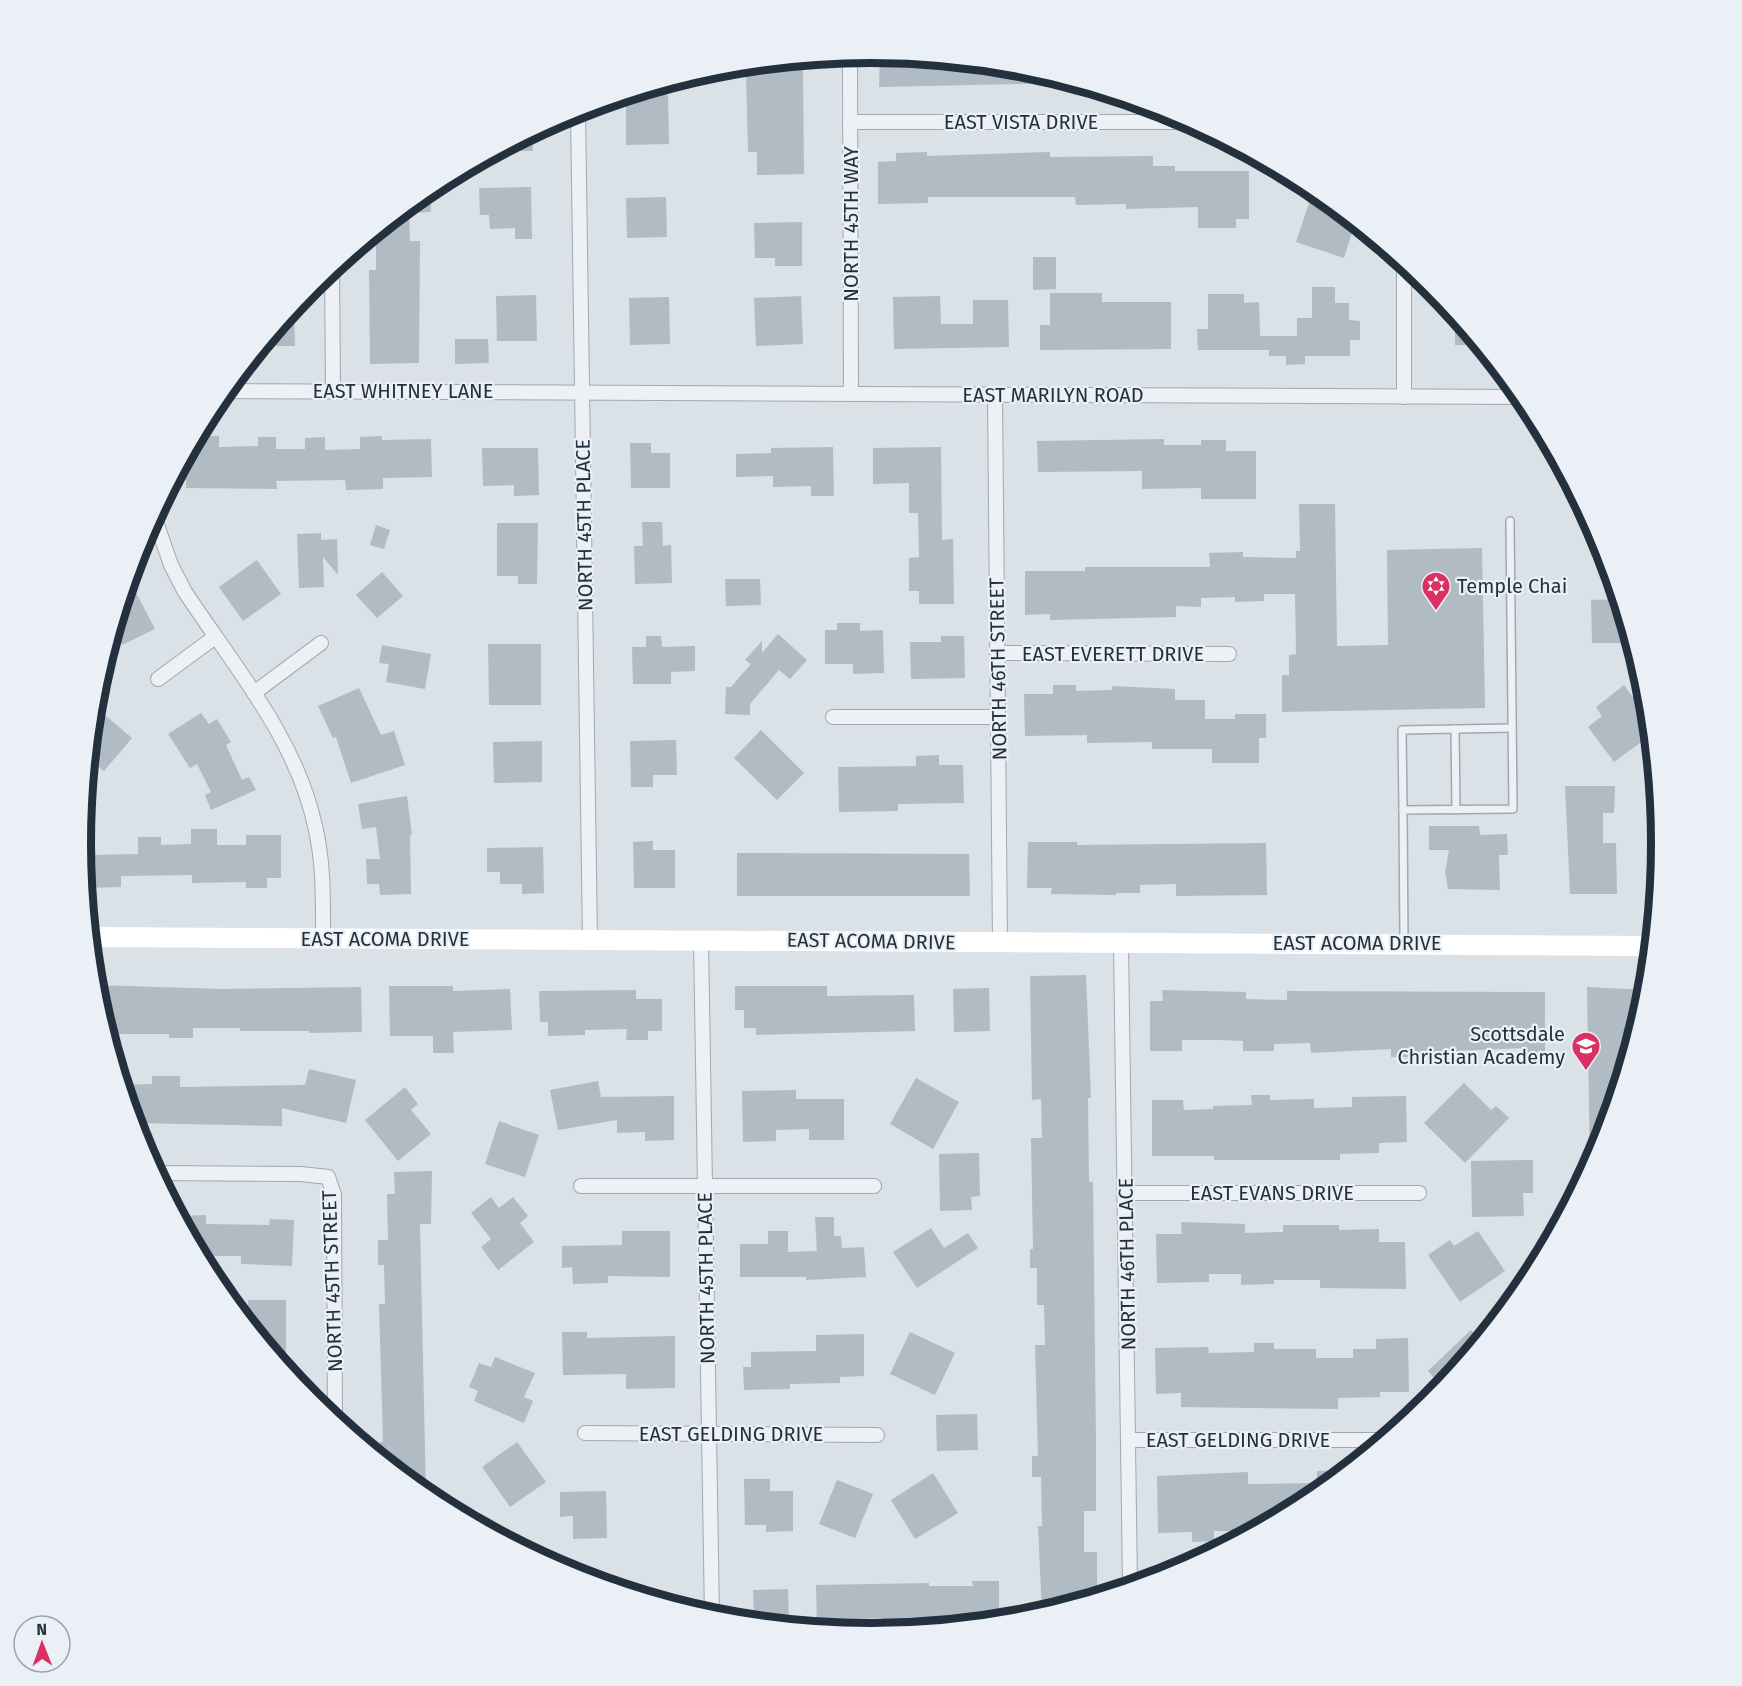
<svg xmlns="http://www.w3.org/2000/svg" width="1742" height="1686" font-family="'Fira Sans',sans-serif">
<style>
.building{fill:#b1bbc4}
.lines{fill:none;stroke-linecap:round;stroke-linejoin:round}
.lane-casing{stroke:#9fa9b1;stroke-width:10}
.street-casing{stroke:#9fa9b1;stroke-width:16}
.lane{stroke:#edf1f5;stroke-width:7}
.street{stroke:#edf1f5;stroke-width:14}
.secondary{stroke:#fff;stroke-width:20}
.labels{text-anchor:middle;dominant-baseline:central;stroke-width:4.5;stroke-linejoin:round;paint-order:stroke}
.street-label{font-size:20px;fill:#23313e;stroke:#eaf0f5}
.poi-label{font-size:20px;fill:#23313e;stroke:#eaf0f5;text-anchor:start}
.rim{fill:none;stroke:#23313e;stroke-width:8}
</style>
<rect width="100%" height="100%" fill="#dae1e7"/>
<!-- building -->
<g class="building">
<path d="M880,53L1026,68L1065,80L1064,83L879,87Z"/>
<path d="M794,60V67H803L804,174L757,175V152H748L746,73H754V64Z"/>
<path d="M668,95L669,144L626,145V96Z"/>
<path d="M533,131V151H498L522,138Z"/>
<path d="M927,152V156L1050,152V157L1153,156V166H1175V171H1249V219H1236V228H1198V207L1126,209V204L1076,205L1075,197H928V203L878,204V162L896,161V153Z"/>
<path d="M430,187L431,212L409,213L410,241H420L419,363L370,364L369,270H376V232Z"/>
<path d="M531,187L532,239H515V228L490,229L489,215H480L479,188Z"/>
<path d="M666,197L667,237L627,238L626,198Z"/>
<path d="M1311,197L1333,205L1355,223L1344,258L1296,242Z"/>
<path d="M802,222V266H775V258H755L754,223Z"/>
<path d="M1033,257H1056V289L1033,290Z"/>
<path d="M1312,287H1335V303H1349V320L1360,321V340H1350V356H1305V364L1286,365V356H1269V350H1198L1197,329H1208V294H1244V303L1259,302L1260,336H1297V318H1312Z"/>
<path d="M1050,293H1102V302H1171V349L1040,350V325H1050Z"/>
<path d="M536,295L537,341H497L496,296Z"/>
<path d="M801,296L803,344L756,346L754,298Z"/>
<path d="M940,296L941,324H973V300H1008L1009,347L894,349L893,297Z"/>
<path d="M669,297L670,344L630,345L629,298Z"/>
<path d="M294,306L295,346H261L281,322Z"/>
<path d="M1455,314L1470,332L1480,345H1455Z"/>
<path d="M455,339H488L489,363L455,364Z"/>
<path d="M200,436H219V447L258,446V437H276V449H305V438L325,437V450L360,449V437L382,436V440L431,439L432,477L383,478V489L346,490L345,480L276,481L277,489L186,488V480H173L189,449H200Z"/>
<path d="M1164,439V445H1201V440H1226V451H1256V499H1201V488L1142,489V471L1038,472L1037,441Z"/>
<path d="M630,443H651V453H670V488H631Z"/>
<path d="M833,447L834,496H811V486L773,487V476L736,477V454L771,453V448Z"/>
<path d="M941,447L942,540L953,539L954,604H919V591H909V558L919,557L918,513H909V483L873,484V448Z"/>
<path d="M482,448H538L539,495L514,496V485L483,486Z"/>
<path d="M1299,504H1335L1337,646L1388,645L1387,550L1482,548L1485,708L1282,712V675H1289V655L1296,654L1295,594H1264V601L1235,602V597L1201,598V607L1176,606V617L1050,620V614L1025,615V571H1085V567H1210L1209,553L1243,552V557L1296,558V551H1300Z"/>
<path d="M642,522H662L663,546L671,545L672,583L635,584L634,546H643Z"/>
<path d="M497,523H538L537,584H518V576H497Z"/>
<path d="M376,525L390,530L384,549L370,545Z"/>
<path d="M321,533V540L337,539L338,575L323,557L324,587L299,588L297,534Z"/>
<path d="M257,560L281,594L243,621L219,587Z"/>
<path d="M382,572L403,596L377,618L356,595Z"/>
<path d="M129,579L155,629L122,645L114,628Z"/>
<path d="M725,579H760L761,605L726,606Z"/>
<path d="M1619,599L1632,643H1592L1591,600Z"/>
<path d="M837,623H860V631L883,630L884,673L853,674V664H825V630H837Z"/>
<path d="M778,634L807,660L790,679L779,670L750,704V715L725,714L726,687H731L751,664L745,660L762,641V653Z"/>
<path d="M646,636H661L662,647L695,646V671L671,672V684H633L632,647H646Z"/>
<path d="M941,636H964L965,678L911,679L910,642H941Z"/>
<path d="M488,644H541V705H489Z"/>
<path d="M382,645L431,654L425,689L386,682L389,664L379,663Z"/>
<path d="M1053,685H1076V691L1112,690V686L1175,689V700H1205V719H1235V714H1266V738H1259V763H1212V749H1152V742L1087,743V735L1025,736L1024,694H1053Z"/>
<path d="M1624,685L1649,719L1651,735L1614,762L1588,727L1602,716L1596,707Z"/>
<path d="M359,688L381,735L394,731L405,765L351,783L336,737L333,738L318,706Z"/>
<path d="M201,713L209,724L217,719L231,742L226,745L242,780L249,777L256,790L211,810L205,795L211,792L197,764L190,768L168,734Z"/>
<path d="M106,716L132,738L104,771L89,758L91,733Z"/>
<path d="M761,730L804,773L777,800L734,758Z"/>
<path d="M676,740L677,775H653V787H631L630,741Z"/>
<path d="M542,741V782L494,783L493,742Z"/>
<path d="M939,755V765H963L964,803L898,804V811L839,812L838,767L916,766V756Z"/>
<path d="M1565,786H1615L1614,813H1603V843H1616L1617,894H1570Z"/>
<path d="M407,796L412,835H410L411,894L380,895L379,884H367L366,859H380L376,827L362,829L358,804Z"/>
<path d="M1429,826H1479L1480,835L1507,834L1508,855H1499L1500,890L1448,889L1445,872L1449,850H1429Z"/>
<path d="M191,829H217V845H246V835H281V878H267V888H246V882L192,883V875L121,876V887L87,888L86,855L138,854V837H161V845L191,844Z"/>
<path d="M653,841V850H675V888H634L633,842Z"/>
<path d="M1028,842H1077V845L1266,843L1267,895L1176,896V884L1140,885V893H1116V895L1051,894L1052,888H1027Z"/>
<path d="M543,847L544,893L522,894V884H500V872H487V848Z"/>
<path d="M737,853L969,854L970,896H737Z"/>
<path d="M1086,975L1091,1098H1088L1089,1182H1093L1096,1443V1511H1084V1552H1097V1597L1042,1613L1038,1526H1042L1041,1477H1032V1456H1038L1035,1345H1045L1044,1305H1037V1268H1030V1249H1033L1031,1138H1042L1041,1099L1032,1100L1030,976Z"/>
<path d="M94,985L223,989L361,987L362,1032L309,1033V1031H240V1028H193V1038H169V1034H107Z"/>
<path d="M389,986H453V991L510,989L512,1030L453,1032L454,1053H433V1036H390Z"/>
<path d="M735,986H827V996L914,995L915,1031L756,1035V1028H744V1010H735Z"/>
<path d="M1587,987L1647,990L1601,1146L1590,1167Z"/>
<path d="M989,988L990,1031L954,1032L953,989Z"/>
<path d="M636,990V999H662V1031H648V1040H626L627,1029L585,1030V1035L548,1036V1022H540L539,991Z"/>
<path d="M1162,990L1246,992V999L1287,1000V991L1545,992V1057L1524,1058V1048L1411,1053V1057H1391V1049L1311,1053L1310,1043L1274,1044V1051H1243V1041L1219,1040H1182V1051H1150V1001H1163Z"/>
<path d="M309,1069L356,1080L346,1123L282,1108V1126L134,1123L122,1085L152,1084V1076H180V1087L305,1085Z"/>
<path d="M916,1078L959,1102L933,1149L890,1124Z"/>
<path d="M598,1081L601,1097L674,1096V1140L645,1141V1132L617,1133V1120L558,1130L550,1090Z"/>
<path d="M1464,1083L1491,1110L1496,1106L1509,1118L1465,1163L1424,1123Z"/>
<path d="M405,1087L418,1104L411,1110L431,1134L398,1161L365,1120Z"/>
<path d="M796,1090V1099H844V1140H809V1129L776,1130V1141L743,1142L742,1091Z"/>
<path d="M1251,1095H1270V1100L1314,1099V1108L1352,1107V1097L1406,1096L1407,1142L1379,1143V1153L1340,1154V1160H1214V1156H1152V1100H1183L1184,1110L1213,1109V1106L1252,1105Z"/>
<path d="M499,1121L539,1135L525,1177L485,1164Z"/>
<path d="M979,1153L980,1196L971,1197L972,1210L940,1211L939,1154Z"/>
<path d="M1533,1160V1193H1523L1524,1216L1472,1217L1471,1161Z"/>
<path d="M432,1171L431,1224H420L426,1495L380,1458V1442H383L379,1304H385L384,1265H378V1240H388L387,1194H395L394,1172Z"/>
<path d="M491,1197L499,1208L513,1197L528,1216L520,1223L534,1242L498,1270L481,1247L491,1239L471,1213Z"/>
<path d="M206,1215V1224L269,1225L270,1219L294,1220L292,1266L241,1264V1256H200L178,1216Z"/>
<path d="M815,1217H834V1236H841L842,1248L864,1247L866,1277L806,1280V1277H740V1244H768V1231H788V1252L817,1251Z"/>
<path d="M1181,1222L1245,1224V1233L1283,1232V1225H1339V1230L1379,1229V1242H1405L1406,1289L1320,1288V1280H1274V1284L1241,1285V1274H1209V1282L1157,1283L1156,1234H1182Z"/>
<path d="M931,1228L944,1248L968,1233L978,1248L917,1288L893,1252Z"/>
<path d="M622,1231H670V1277L608,1276V1283L573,1284L572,1267L562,1268V1246L622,1245Z"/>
<path d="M1478,1231L1505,1271L1460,1302L1428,1255L1450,1240L1454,1246Z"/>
<path d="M248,1300H286V1370L248,1324Z"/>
<path d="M1471,1330L1481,1340L1442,1387L1428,1371Z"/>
<path d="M562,1332H587V1338L675,1336V1388L626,1389V1374L563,1375Z"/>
<path d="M910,1332L955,1353L935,1395L890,1374Z"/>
<path d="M864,1334V1376L840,1377V1383L790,1384V1389L744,1390L743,1367H751V1352L816,1351V1335Z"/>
<path d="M1408,1338L1409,1392H1380V1397L1338,1398V1409L1181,1407V1393L1156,1394L1155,1348L1208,1347L1209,1353L1254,1352V1343H1274V1349H1316V1358H1353V1349H1376V1339Z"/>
<path d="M495,1357L535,1373L524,1397L533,1401L524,1423L474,1401L478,1391L469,1387L479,1363L491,1367Z"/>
<path d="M977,1414L978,1450L937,1451L936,1415Z"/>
<path d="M517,1442L546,1482L510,1507L482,1467Z"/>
<path d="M1347,1470L1310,1500L1253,1531H1214V1541L1192,1542V1532L1158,1533L1157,1476L1248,1472V1484L1317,1483V1471Z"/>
<path d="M933,1473L958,1513L915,1539L891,1500Z"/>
<path d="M744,1479H770V1491H793V1531L766,1532V1525H745Z"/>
<path d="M837,1480L873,1494L855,1538L819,1524Z"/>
<path d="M606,1491L607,1538L573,1539V1516L560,1517V1492Z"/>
<path d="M972,1581H999V1621L951,1626V1618L904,1619V1630L882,1632V1618L836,1619V1630L817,1628L816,1585L929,1583V1586H973Z"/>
<path d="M788,1589L789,1625L754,1622L753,1590Z"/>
</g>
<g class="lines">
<!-- lane casing -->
<g class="lane-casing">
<g id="lane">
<path d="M1455,729L1456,810"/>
<path d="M1403,810L1402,730L1512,728"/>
<path d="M1404,944L1403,810L1513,809L1510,521"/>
</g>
</g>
<!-- street casing -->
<g class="street-casing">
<g id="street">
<path d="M850,55L851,394"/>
<path d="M578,110L590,941"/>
<path d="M850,122H1192"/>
<path d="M332,267L333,391"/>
<path d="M224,391L1523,397"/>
<path d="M995,395L1000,943"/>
<path d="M1404,397V269"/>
<path d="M154,516L171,565L185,592C234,666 296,738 315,826C324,863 323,902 323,939"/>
<path d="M997,653L1229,654"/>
<path d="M158,679L215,637"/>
<path d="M254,693L321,643"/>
<path d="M833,717H998"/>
<path d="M1656,896L1657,842L1660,825"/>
<path d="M701,939L712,1617"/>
<path d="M1121,943L1130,1586"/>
<path d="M155,1173L301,1174L328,1177L334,1195L335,1421"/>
<path d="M581,1186H874"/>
<path d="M1126,1193H1419"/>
<path d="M585,1433L877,1435"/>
<path d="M1128,1440H1384"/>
</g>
</g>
<!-- lane -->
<use href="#lane" class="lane"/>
<!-- street -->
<use href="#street" class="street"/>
<!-- secondary -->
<path class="secondary" d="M90,937L1651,946"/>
</g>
<!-- icons -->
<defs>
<g id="synagogue-pin" transform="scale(1.5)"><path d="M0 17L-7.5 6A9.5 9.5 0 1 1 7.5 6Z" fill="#db3064" stroke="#eaf0f5"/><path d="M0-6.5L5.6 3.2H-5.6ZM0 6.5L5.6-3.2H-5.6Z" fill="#fff"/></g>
<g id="school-pin" transform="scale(1.5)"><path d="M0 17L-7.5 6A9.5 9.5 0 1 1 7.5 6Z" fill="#db3064" stroke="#eaf0f5"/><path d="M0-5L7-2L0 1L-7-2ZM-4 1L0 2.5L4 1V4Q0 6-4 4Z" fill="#fff"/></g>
</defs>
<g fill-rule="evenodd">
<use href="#synagogue-pin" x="1436" y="586"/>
<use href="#school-pin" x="1586" y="1046"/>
</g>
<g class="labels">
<!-- street labels -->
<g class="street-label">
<text x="1021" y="122">EAST VISTA DRIVE</text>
<text transform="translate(851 224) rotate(-90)">NORTH 45TH WAY</text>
<text x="403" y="391">EAST WHITNEY LANE</text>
<text x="1053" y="395">EAST MARILYN ROAD</text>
<text transform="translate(584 525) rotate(-91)">NORTH 45TH PLACE</text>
<text x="1113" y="654">EAST EVERETT DRIVE</text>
<text transform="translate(998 669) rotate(-91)">NORTH 46TH STREET</text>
<text x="385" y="939">EAST ACOMA DRIVE</text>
<text transform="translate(871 941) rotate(1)">EAST ACOMA DRIVE</text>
<text x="1357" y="943">EAST ACOMA DRIVE</text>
<text x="1272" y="1193">EAST EVANS DRIVE</text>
<text transform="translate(1127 1264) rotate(-91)">NORTH 46TH PLACE</text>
<text transform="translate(706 1278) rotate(-91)">NORTH 45TH PLACE</text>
<text transform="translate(332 1281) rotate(-92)">NORTH 45TH STREET</text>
<text x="731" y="1434">EAST GELDING DRIVE</text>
<text x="1238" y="1440">EAST GELDING DRIVE</text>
</g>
<!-- poi labels -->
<g class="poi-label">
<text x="1457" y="586">Temple Chai</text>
<text x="1565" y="1034" text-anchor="end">Scottsdale<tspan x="1565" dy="23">Christian Academy</tspan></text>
</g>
</g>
<!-- crop -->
<path d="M0 0H1742V1686H0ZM91 843a780 780 0 1 1 1560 0a780 780 0 1 1-1560 0Z" fill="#eaf0f5" fill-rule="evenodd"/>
<path class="rim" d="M91 843a780 780 0 1 1 1560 0a780 780 0 1 1-1560 0Z"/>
<!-- north arrow -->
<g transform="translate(42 1644) rotate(359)"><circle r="28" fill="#eaf0f5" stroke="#9aa4ac" stroke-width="1.5"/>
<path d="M0-4.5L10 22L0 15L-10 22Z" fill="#db3064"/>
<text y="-9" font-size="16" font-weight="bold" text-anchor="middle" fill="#23313e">N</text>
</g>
</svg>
